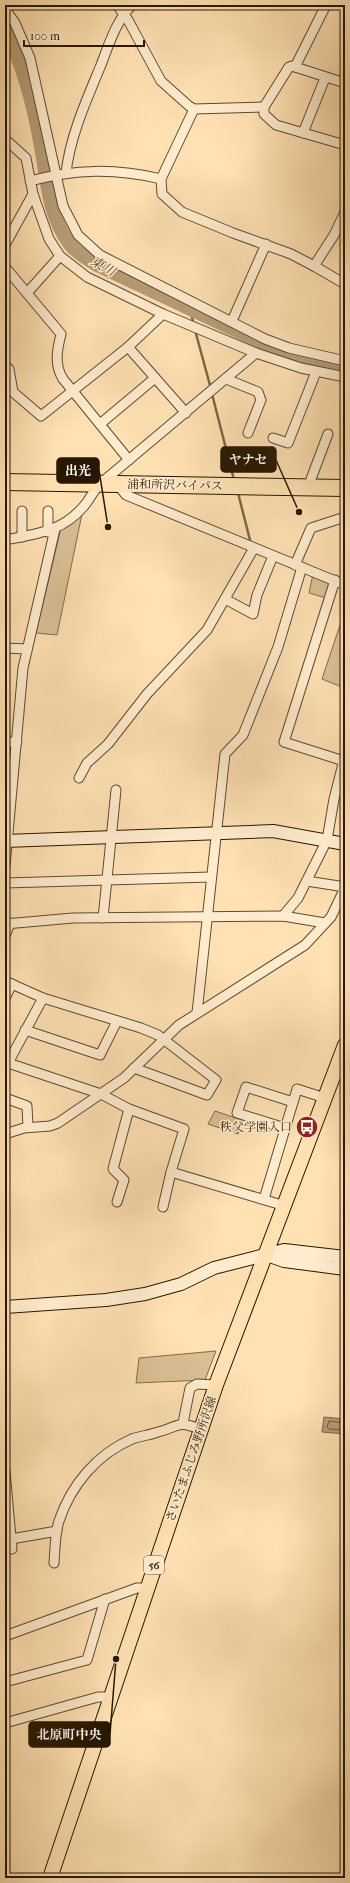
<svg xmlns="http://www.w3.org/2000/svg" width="350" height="1883" font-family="'IM FELL French Canon','Noto Serif JP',serif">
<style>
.green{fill:#dabf95;stroke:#816b4a}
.water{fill:#b69c76;stroke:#7d6747}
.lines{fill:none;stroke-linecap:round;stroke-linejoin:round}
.shore{stroke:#6f5a3b;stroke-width:1}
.stream{stroke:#7d6747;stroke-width:2.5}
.river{stroke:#b69c76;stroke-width:14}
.street-casing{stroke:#5e4a2d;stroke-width:11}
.secondary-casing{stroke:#281700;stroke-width:14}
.primary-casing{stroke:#281700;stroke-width:16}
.highway-casing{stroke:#281700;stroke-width:18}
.street{stroke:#ffecce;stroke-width:9}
.secondary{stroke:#ffecce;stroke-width:12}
.primary{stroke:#ffe1b3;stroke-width:14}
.highway{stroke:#ffe1b3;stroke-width:16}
.labels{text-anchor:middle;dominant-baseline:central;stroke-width:3;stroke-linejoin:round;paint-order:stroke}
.shield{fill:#ffecce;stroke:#68573e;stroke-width:1}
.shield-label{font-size:11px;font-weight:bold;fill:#281700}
.street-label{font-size:12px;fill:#281700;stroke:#ffecce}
.poi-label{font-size:12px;fill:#281700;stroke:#ffecce;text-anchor:end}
.water-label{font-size:13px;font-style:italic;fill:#614c2f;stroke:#ffecce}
.leader{fill:none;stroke:#281700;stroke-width:1.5}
.callout-dot{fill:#281700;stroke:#ffecce;stroke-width:1.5}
.callout{fill:#281700;stroke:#281700;stroke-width:1.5}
.callout-label{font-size:13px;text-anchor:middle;font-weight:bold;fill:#fff}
</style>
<rect width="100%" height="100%" fill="#ffe1b3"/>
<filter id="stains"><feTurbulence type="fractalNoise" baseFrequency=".005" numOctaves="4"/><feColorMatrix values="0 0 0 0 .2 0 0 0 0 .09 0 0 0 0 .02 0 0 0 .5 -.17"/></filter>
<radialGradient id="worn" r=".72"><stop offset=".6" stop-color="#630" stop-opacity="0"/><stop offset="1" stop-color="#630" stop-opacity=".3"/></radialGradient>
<!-- green -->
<g class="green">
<path d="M82,514L57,635L36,633L61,528Z"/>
<path d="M313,574L331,581L326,598L309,593Z"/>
<path d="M340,625L345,627V676L342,687L322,679Z"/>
<path d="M215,1111L242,1120L238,1134L208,1124Z"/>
<path d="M216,1351L205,1380L136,1383L139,1358Z"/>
</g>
<!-- water -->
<path class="water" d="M324,1417L345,1419V1434L322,1432Z"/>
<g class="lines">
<!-- shore -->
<path class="shore" d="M345,1423L329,1421L327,1427L329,1429L345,1430"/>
<!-- stream -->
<g class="stream">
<path d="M190,310L194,325"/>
<path d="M195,330L211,389"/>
<path d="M212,394L234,480"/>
<path d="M238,493L250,540"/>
</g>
<!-- river -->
<path class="river" d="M5,31C22,59 34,108 40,141C47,176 47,213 69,243C76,253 88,259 97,265L280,351L308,361L345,367"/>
<!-- street casing -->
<g class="street-casing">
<g id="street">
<path d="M117,5L128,20L161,81L189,106L194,109L264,107"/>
<path d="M5,9L15,23L30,58L63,206L78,235L100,255L265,339L289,348L345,361"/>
<path d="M295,67L326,5"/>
<path d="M345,83L292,66L289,67L264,107V114L276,125L345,145"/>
<path d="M194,109L161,179L162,194L182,212L233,233L291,254L314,266L334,235L345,212"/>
<path d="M303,133L325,78"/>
<path d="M5,139L26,158L33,194L49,239L60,256L87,277L163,314L256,353L301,368L345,377"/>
<path d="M66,173C70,136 87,99 101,65C109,44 116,21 132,5"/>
<path d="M30,181C75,169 115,168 161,179"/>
<path d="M5,245L33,194"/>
<path d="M314,266L345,284"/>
<path d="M5,267L61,334C57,350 54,365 63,379L129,460"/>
<path d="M27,293L60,256"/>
<path d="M232,321L266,244"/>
<path d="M128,347L186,413"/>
<path d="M5,366L9,369L13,392L41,416L128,347L163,314"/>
<path d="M226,379L258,392L261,400L248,433"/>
<path d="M100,424L155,378"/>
<path d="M273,438L288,443L316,372"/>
<path d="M118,485L126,495L345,585"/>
<path d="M310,488L311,479L328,434"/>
<path d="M48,532V511"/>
<path d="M22,537V511"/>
<path d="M5,540C36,534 62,532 84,506C90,499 93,491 100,484L256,353"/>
<path d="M295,565L311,528L345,517"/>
<path d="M335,580L284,742L344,761"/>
<path d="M225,599L253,614L257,595L273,556"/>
<path d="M5,648L27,649"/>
<path d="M5,742H17"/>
<path d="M79,778L87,763L108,744L147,694L207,630L254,548"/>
<path d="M5,866L23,668L55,529"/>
<path d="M307,881L345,887"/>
<path d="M5,883L211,877"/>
<path d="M283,916L298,898L327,840L334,799L345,756"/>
<path d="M103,918L116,790"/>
<path d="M5,924L73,918L283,916L325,923"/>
<path d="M5,936L10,923"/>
<path d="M5,981L43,998L141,1028L158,1035L216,1080L207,1095L134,1068"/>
<path d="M5,998L12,984"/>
<path d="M197,1013L225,754L243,735L278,647L302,567"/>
<path d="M25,1030L100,1055L117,1021"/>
<path d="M5,1062L101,1094L129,1109L184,1129L171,1172L163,1207"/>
<path d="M8,1063L43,998"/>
<path d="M5,1098L27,1106L28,1127"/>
<path d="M285,1128L237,1113L246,1087L293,1102"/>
<path d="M5,1134L24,1128L50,1126L58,1123L124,1078L179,1025L305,945L331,917L345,888"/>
<path d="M171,1172L285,1206"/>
<path d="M264,1199L297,1089L325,1098"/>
<path d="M117,1202L124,1180L113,1169L129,1109"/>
<path d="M183,1423L190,1388L197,1384L216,1385"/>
<path d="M5,1471L12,1549H5"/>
<path d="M11,1539L57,1531"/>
<path d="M54,1563C55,1549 55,1533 59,1521C71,1485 97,1454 132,1439C140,1436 150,1435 158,1432C182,1426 174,1420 201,1429"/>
<path d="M5,1636L137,1588H147"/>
<path d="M5,1682L87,1660L105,1599"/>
<path d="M5,1723L98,1697H111"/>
</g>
</g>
<!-- secondary casing -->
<g class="secondary-casing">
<g id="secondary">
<path d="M5,841L273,831L345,844"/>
<path d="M267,1255L284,1261L345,1269"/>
<path d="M5,1307L106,1300L145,1294L181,1284L214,1268L284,1250L345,1257"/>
</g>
</g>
<!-- primary casing -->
<g class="primary-casing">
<path id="primary" d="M50,1878L216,1385L345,1045"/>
</g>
<!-- highway casing -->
<g class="highway-casing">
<path id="highway" d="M5,482L345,488"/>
</g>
<!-- street -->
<use href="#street" class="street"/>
<!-- secondary -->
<use href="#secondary" class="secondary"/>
<!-- primary -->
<use href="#primary" class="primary"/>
<!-- highway -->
<use href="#highway" class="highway"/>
</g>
<!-- icons -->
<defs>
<g id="bus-disc" transform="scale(1.15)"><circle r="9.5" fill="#8f2418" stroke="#ffecce"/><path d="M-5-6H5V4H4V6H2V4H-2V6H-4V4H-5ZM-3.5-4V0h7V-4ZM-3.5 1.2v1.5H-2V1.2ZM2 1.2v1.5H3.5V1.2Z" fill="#fff"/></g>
</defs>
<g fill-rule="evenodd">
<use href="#bus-disc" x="307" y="1127"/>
</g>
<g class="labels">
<!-- shield labels -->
<rect class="shield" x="144" y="1556" width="20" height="18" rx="3"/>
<g class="shield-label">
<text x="154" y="1565">56</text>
</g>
<!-- street labels -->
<g class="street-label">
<text transform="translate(175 485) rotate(1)">浦和所沢バイパス</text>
<text transform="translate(191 1459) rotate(-71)">さいたまふじみ野所沢線</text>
</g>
<!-- poi labels -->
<g class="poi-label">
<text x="292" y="1127">秩父学園入口</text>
</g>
<!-- water labels -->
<g class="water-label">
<text transform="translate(103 266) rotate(30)">東川</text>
</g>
</g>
<!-- callouts -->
<path class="leader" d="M299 512L276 460M108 527L99 470M116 1659L110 1734"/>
<g class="callout-dot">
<circle cx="299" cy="512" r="4"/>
<circle cx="108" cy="527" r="4"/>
<circle cx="116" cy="1659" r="4"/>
</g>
<g class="callout">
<rect x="221" y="447" width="55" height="25" rx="4"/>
<rect x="57" y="458" width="42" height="25" rx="4"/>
<rect x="29" y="1722" width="81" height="25" rx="4"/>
</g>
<g class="callout-label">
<text x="248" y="464">ヤナセ</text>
<text x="78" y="475">出光</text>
<text x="69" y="1739">北原町中央</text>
</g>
<!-- margin -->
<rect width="350" height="1883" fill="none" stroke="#ffe1b3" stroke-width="20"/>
<rect x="6" y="6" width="338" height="1871" fill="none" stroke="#281700" stroke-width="2"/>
<rect x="10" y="10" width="330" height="1863" fill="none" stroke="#281700"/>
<!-- scale -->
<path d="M24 40v6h120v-6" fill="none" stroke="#281700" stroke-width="2"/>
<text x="30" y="40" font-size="12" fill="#281700" stroke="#ffecce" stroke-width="3" paint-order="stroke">100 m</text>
<rect width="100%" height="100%" filter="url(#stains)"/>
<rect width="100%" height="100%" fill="url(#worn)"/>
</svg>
